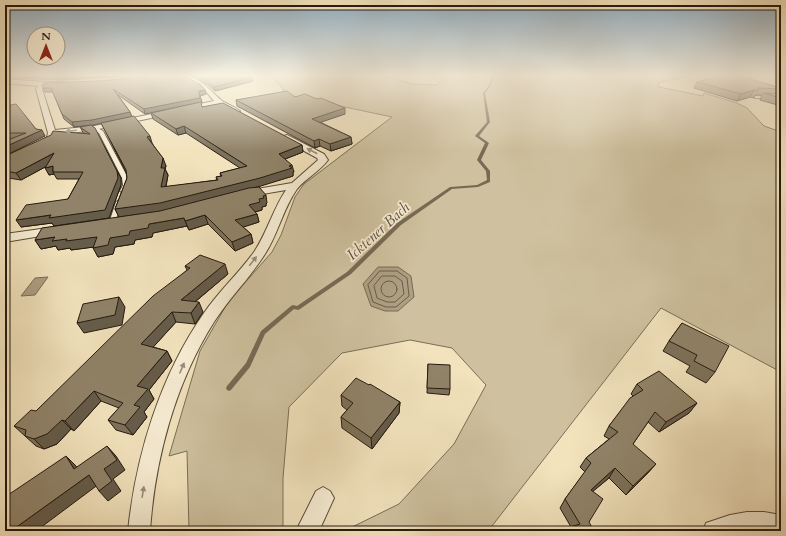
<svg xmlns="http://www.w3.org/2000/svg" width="786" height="536" font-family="Cardo,serif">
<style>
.green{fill:#cfc19f;stroke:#7a6e57}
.water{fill:#ad9f82;stroke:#776a54}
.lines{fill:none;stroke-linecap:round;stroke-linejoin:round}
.shore{stroke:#6a5c48;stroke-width:1}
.stream{fill:#776a54;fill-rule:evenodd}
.lane-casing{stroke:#594c3a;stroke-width:2}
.street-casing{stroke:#594c3a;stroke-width:2}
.lane{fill:#f7edd4;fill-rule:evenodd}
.street{fill:#f7edd4;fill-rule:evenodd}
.wall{fill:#7c715a;stroke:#261a0f}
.shaded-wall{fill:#655c4a;stroke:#261a0f}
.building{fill:#908369;stroke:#261a0f}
.oneway{fill:#998e7b}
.labels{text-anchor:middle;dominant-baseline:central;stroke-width:3.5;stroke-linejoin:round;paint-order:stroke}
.water-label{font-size:15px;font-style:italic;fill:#5c4f3d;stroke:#f7edd4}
</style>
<rect width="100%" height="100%" fill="#f2e3bd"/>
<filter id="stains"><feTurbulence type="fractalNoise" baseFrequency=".005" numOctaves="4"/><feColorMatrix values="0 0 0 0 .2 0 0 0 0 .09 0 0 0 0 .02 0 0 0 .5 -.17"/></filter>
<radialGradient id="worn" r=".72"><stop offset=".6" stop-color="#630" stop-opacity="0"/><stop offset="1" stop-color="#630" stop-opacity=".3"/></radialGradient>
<!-- green -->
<path class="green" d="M272,76H384L413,84L437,85L446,76H689L658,83L659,87L703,96L704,93L737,103L747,108L764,126L781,132V372L661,308L492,526L491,531H344L399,504L454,444L486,385L452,348L410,340L342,353L289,407L283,478V531H189L187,451L169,456L200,351L228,302L272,252L281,235L295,197L304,184L392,117L288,95Z"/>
<!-- water -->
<g class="water">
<path d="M378,267H398L411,276L414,297L398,311H385L371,306L363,284Z"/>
<path d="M48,277L35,295L21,296L35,278Z"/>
</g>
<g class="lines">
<!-- shore -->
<g class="shore">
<path d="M380,271H397L407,278L409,296L396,307H386L373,302L368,285Z"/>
<path d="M382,276H395L402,281L404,294L395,302H387L377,298L374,286Z"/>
<circle cx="389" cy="289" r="8"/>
</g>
<!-- stream -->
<path class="stream" d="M493,76H495L490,87L485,93L490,122L479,136L489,143L481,160L490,171V182L478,187L452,189L401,225L351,274L300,309L298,310L294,309L265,334L250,367L231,390L229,391L227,390L226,388L227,386L246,363L261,331L291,306L293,305L297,306L347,272L397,223L450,187L477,185L487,180L486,171L477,160L485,143L475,136L487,122L483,93L488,87Z"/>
<!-- lane casing -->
<g class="lane-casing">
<g id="lane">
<path d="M756,96L781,97V99L755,98V96Z"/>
<path d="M92,127H96L103,131L128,178L129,185L125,192L123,193L120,191L123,185L122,178L99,133L92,129Z"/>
<path d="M119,200L122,202L115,223L112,225L110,224L109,223L116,202Z"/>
</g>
</g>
<!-- street casing -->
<g class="street-casing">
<g id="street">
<path d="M181,76C200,76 208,89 221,100C226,104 234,106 240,111L236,113H233L218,104L94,130L56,135L54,140L48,142L44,139L47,137L48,133L36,89L38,86L5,83V79L43,82H62V84L45,86L42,89L55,130L94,126L214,101L203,88Z"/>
<path d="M733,76H751L748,78L731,79V77Z"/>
<path d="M287,135L324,154L328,160C319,172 306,178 297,189C283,209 278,234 265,254C250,278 229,298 214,322C175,384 155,459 150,531H128C136,455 160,376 204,313C219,291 239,273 254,252C267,233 273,209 286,190L245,197L240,194L245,191L292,183L318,160L317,158L284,140L283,138L284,136Z"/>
<path d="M55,227L59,229L61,231L59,233L5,242V234Z"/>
<path d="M323,487L330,491L334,498L319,531H296L316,491Z"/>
<path d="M747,512H764L781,515V531H703L706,523L730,515Z"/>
</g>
</g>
<!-- lane -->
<use href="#lane" class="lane"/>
<!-- street -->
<use href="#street" class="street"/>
</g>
<!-- wall -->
<g class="wall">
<path d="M10,76H123L63,80L12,78Z"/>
<path d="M192,76H250L252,77L253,81L215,91L208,85Z"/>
<path d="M100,81L205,90L206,94L200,96L202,102L145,114L118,95L130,112L132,117L152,143L166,166L165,169L168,175L166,187L217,180L216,177L221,176L220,173L240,168L186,133L178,135L153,119L151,113L203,107L302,145L303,152L285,159L294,172H293V176L256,187L267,203L266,204V206L262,207V210L255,212L257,214L259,222L243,227L251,234L253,243L235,251L208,224L189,230L187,226L153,233L152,237L135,240L134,244L115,247L113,254L98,257L93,247L71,250L70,248L58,250L56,246L41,249L35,240L119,217L115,209L127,178L126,172L101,123L94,125L74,127L64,119L53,92H45L43,88Z"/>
<path d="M697,82L781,88V106L760,100L762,95H755L754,98L750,97L737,101L694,88Z"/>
<path d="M5,90L9,96L5,95Z"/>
<path d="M295,97L345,114L320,122L351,137L352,144L331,151L320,146L315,148L237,106L236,100Z"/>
<path d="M5,106L36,129L45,136L5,140Z"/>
<path d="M91,125L121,178V185L109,218L54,226L52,223L21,227L68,199L79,179H57L54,174L49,175L47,166L21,180L8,178L5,180V156L84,134L80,127Z"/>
<path d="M185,266L228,274L195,302L203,312L195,324L176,322L153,347L167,351L172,361L149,390L154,399L144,412L147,417L133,435L116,430L108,420L119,408L101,401L74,431L71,429L57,444L44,449L36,446L14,426L36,411L187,270Z"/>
<path d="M682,323L715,372L706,383L686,372L690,366L663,351L669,341Z"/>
<path d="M428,364L450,389L449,395L427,393Z"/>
<path d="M637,384L697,403L689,413L659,432L648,422L633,444L648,473L626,495L609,478L593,491L589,522L571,527L560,508L565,499L585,472L580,467L586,458L609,439L604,436L609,426L633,396L631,394Z"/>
<path d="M369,385L400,402L399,413L372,449L342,428L341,417L347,410L342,406L341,395Z"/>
</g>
<!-- shaded-wall -->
<g class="shaded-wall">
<path d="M61,76H123L63,80Z"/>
<path d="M252,77L253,81L215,91L214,87Z"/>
<path d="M205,90L206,94L200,96L202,102L145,114L144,109Z"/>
<path d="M754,90L750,97L737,101L741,94Z"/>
<path d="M345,108V114L313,125L312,119Z"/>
<path d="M130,112L132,117L94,125L74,127L72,122Z"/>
<path d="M184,126L186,133L178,135L176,129Z"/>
<path d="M42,130L45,136L5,156V147Z"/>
<path d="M150,136L152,143L147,137Z"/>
<path d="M351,137L352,144L331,151L330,144Z"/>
<path d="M319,139L320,146L315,148L314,141Z"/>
<path d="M302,145L303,152L280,161L279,154Z"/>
<path d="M54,153L58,160L21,180L16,173Z"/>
<path d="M163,158L166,166L165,169L168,175L164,195L161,187V168Z"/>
<path d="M292,165L294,172H293V176L261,186L163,211L119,217L115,209Z"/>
<path d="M53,166V172L54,174L49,175L45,168Z"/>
<path d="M117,171L121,178V185L109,218L54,226L52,223L21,227L16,220L51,215Z"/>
<path d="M5,173L8,178L5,180Z"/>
<path d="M266,195L267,203L266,204V206L262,207V210L251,213L249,205L259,199L263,196Z"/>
<path d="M257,214L259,222L237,229L235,220Z"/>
<path d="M205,215L208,224L189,230L185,221Z"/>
<path d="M184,218L187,226L153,233L152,237L135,240L134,244L115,247L113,254L98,257L93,248L110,238L149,224Z"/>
<path d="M251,234L253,243L235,251L232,242Z"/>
<path d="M55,237H97L102,246L71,250L70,248L58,250L56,246L41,249L35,240Z"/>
<path d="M225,264L228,274L185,310L181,300Z"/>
<path d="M5,272L8,276L5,280Z"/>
<path d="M119,297L125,307L122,325L84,333L77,323Z"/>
<path d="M199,302L203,312L195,324L191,313Z"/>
<path d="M172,312L176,322L147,354L141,344Z"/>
<path d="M167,351L172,361L149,390L154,399L144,412L147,417L133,435L125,425L134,405L137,386Z"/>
<path d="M94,391L101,401L74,431L65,421Z"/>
<path d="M400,402L399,413L372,449L371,438Z"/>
<path d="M697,403L689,413L659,432L666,422Z"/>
<path d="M62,420L71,429L57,444L44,449L34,439Z"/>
<path d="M107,446L116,456L125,470L113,479L121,491L108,501L99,491L104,469Z"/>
<path d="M66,456L76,466L84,479L74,469Z"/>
<path d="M656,464L648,473L626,495L633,486Z"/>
<path d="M615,468L609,478L585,498L591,490Z"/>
<path d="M89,475L99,484L36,531H11Z"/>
</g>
<!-- building -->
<g class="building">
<path d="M153,76H184L201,85L205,90L199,91L200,98L144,109L113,89L130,112L92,120L72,122L62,114L51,88H43L42,85L44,83L100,81Z"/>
<path d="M198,76H250L252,77L214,87L207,81Z"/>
<path d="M719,76H740L781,88V89L758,88L757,91L754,90L741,94L697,82Z"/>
<path d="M287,91L295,97L305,94L317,99L321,98L345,108L312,119L351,137L330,144L319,139L314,141L236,100Z"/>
<path d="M763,93L781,94V98Z"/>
<path d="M201,102L202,107L223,103L302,145L279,154L292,165L289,166L292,168L260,178L160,203L115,209L127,178L126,170L101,123L134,116L150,136L147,137L163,158L161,168H165L161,187L218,180L216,177L222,176L220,173L247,166L184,126L176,129L151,113Z"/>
<path d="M16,104L36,129L42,130L5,147V141L26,133H5V106Z"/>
<path d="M91,125L95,128L117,171L118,178L105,210L49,218L51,215L16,220L26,205L68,199L83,172H53V166L45,168L54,153L16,173L5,171V156L51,135L53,131L90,134L80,127Z"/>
<path d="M259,187L266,195L263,196L264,198L259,199L260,202L249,205L257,214L235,220L251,234L232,242L205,215L185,221L184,218L149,224L148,228L130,231L129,235L110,238L108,245L93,248L97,237L66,241L67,239L52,241L55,237L35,240L42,228L160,211L249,188Z"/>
<path d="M200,255L225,264L181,300L199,302L191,313L172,312L141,344L167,351L137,386L148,389L134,405L140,407L125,425L108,420L123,403L94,391L65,421L62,420L47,434L34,439L25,436L26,430L14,426L31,410L36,411L153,296L190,268L185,266Z"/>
<path d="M119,297L115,315L77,323L83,304Z"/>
<path d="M682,323L729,346L715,372L694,361L697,355L669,341Z"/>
<path d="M428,364L450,365V389L427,388Z"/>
<path d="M659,371L697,403L666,422L655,412L633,444L656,464L633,486L615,468L591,490L603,499L589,522L594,531H558L580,524L565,499L591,463L586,458L618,432L609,426L630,398L643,390L637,384Z"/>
<path d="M356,378L369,385L370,384L400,402L371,438L341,417L353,403L341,395Z"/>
<path d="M107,446L117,460L104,469L112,481L99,491L89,475L11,531H5V497L66,456L74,469Z"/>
</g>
<!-- one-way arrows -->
<defs><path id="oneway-solid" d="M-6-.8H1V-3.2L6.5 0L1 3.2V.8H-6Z"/></defs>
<g class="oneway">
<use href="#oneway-solid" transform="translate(71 131) rotate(173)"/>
<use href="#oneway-solid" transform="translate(312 151) rotate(-152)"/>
<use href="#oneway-solid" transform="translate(253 261) rotate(-52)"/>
<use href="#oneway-solid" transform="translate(182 368) rotate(-67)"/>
<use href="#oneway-solid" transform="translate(143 492) rotate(-81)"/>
</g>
<!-- sky -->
<linearGradient id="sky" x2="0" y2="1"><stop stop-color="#90acbf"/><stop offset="0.5" stop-color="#f9f2e1"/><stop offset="1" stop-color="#f9f2e1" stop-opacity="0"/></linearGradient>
<rect width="786" height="151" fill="url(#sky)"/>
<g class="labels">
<!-- water labels -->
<g class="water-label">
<text transform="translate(378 231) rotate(-42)">Icktener Bach</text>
</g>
</g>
<!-- margin -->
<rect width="786" height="536" fill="none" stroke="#f2e3bd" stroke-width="20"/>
<rect x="6" y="6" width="774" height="524" fill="none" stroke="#261a0f" stroke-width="2"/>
<rect x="10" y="10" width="766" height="516" fill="none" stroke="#261a0f"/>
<!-- north arrow -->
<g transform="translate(46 46)"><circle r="19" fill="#f7edd4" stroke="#a39985"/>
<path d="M0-3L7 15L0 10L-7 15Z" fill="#8f2418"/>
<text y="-6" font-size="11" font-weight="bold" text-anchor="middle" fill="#261a0f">N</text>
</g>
<rect width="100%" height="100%" filter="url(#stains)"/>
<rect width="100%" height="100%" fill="url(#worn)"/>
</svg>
